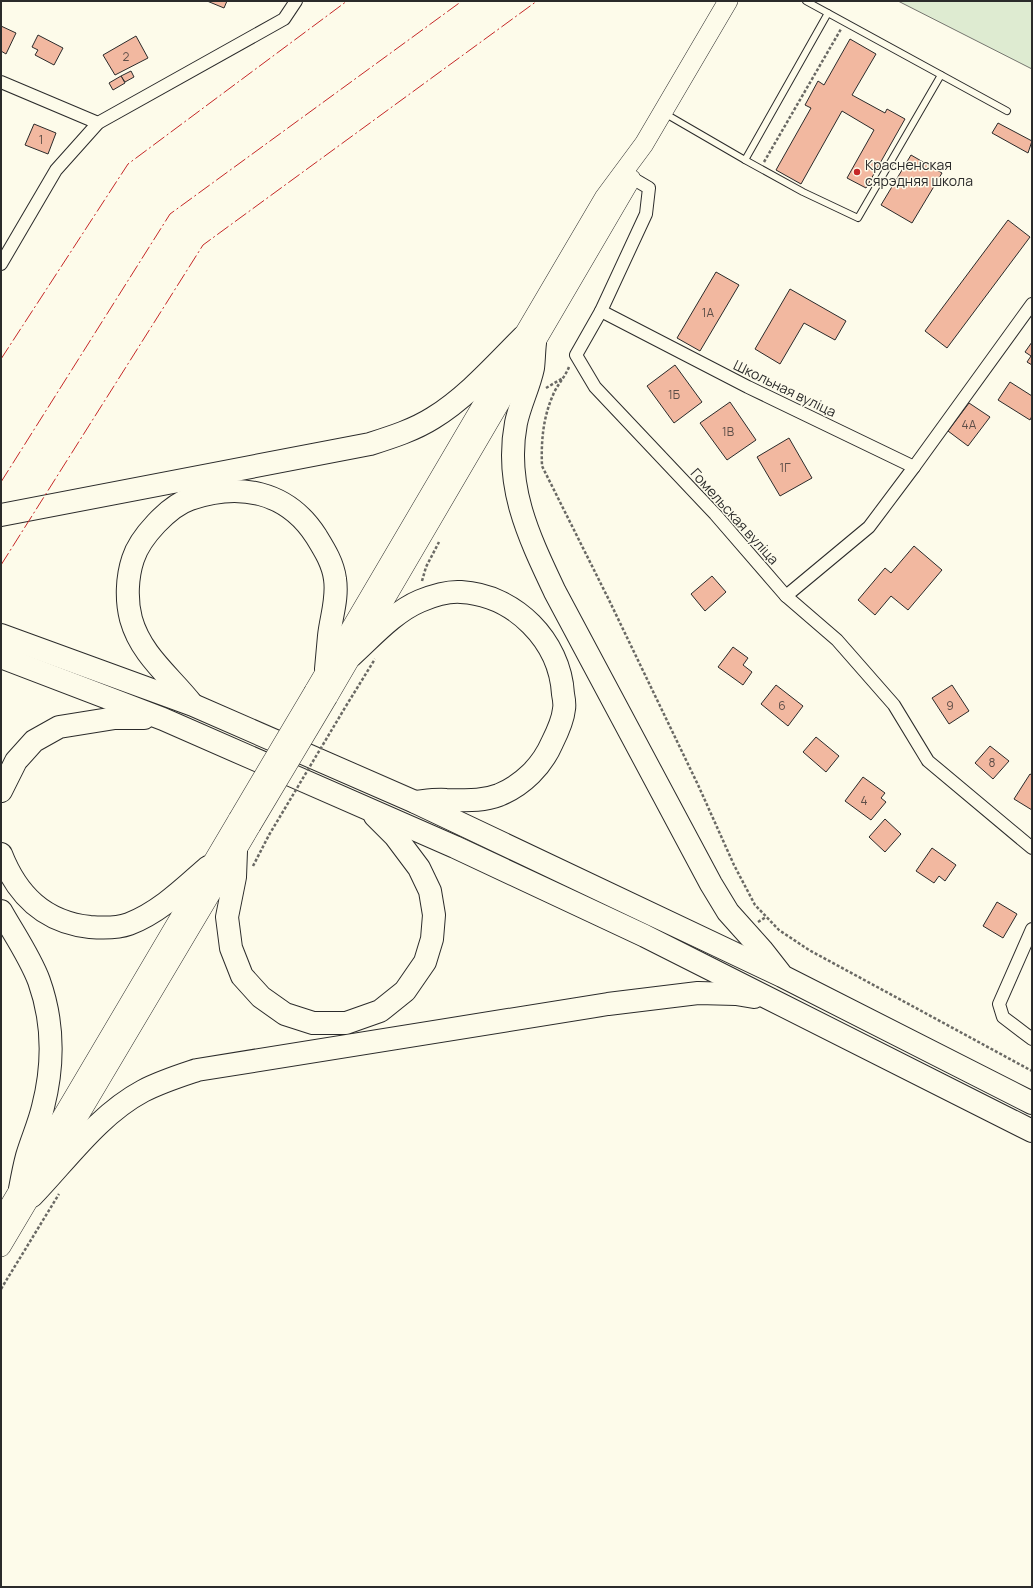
<svg xmlns="http://www.w3.org/2000/svg" width="1033" height="1588" font-family="Manrope,sans-serif">
<style>
.green{fill:#deebd1;stroke:#74746e}
.building{fill:#f2b8a0;stroke:#2b2b2b}
.lines{fill:none;stroke-linecap:round;stroke-linejoin:round}
.lane-casing{stroke:#2b2b2b;stroke-width:8}
.street-casing{stroke:#2b2b2b;stroke-width:14}
.primary-casing{stroke:#2b2b2b;stroke-width:20}
.highway-casing{stroke:#2b2b2b;stroke-width:24}
.path{stroke:#6a6964;stroke-width:2.5;stroke-dasharray:3 2;stroke-linecap:butt}
.lane{stroke:#fdfbea;stroke-width:6}
.street{stroke:#fdfbea;stroke-width:12}
.primary{stroke:#fdfbea;stroke-width:19}
.highway{stroke:#fdfbea;stroke-width:22}
.primary-bridge-casing{stroke:#2b2b2b;stroke-width:20;stroke-linecap:butt}
.path-bridge{stroke:#6a6964;stroke-width:2.5;stroke-dasharray:3 2;stroke-linecap:butt}
.primary-bridge{stroke:#fdfbea;stroke-width:19}
.power{stroke:#c62828;stroke-width:1;stroke-dasharray:14 3 2 3;stroke-linecap:butt}
.poi-dot{fill:#c62828;stroke:#fdfbea;stroke-width:1.5}
.labels{text-anchor:middle;dominant-baseline:central;stroke-width:3;stroke-linejoin:round;paint-order:stroke}
.number-label{font-size:12px;fill:#5d4e48}
.poi-label{font-size:14px;fill:#2b2b2b;stroke:#fdfbea;text-anchor:start}
.street-label{font-size:14px;fill:#2b2b2b;stroke:#fdfbea}
</style>
<rect width="100%" height="100%" fill="#fdfbea"/>
<!-- green -->
<path class="green" d="M898,1H1032V69Z"/>
<!-- building -->
<g class="building">
<path d="M207,1H227L224,8Z"/>
<path d="M1,26L16,33L6,54L1,51Z"/>
<path d="M38,35L63,48L54,65L35,55L38,50L32,47Z"/>
<path d="M136,36L148,58L115,75L103,55Z"/>
<path d="M850,39L876,54L852,95L885,113L887,109L905,119L866,188L847,178L874,130L842,111L801,184L776,170L811,108L805,105L818,81L824,85Z"/>
<path d="M131,71L134,77L125,82L121,76Z"/>
<path d="M121,76L125,83L113,90L109,83Z"/>
<path d="M998,123L1032,141L1028,153L992,133Z"/>
<path d="M34,124L56,133L48,154L25,145Z"/>
<path d="M911,155L942,173L912,223L881,205Z"/>
<path d="M1008,220L1030,237L947,348L925,331Z"/>
<path d="M716,272L739,285L700,351L677,338Z"/>
<path d="M790,289L846,321L835,340L804,323L780,364L755,349Z"/>
<path d="M1032,342V365L1027,362L1031,356L1025,352Z"/>
<path d="M675,365L702,402L674,423L647,386Z"/>
<path d="M1010,382L1032,396V416L1030,420L998,400Z"/>
<path d="M730,402L756,440L727,460L700,423Z"/>
<path d="M969,403L990,417L968,446L948,431Z"/>
<path d="M789,438L812,478L780,496L757,457Z"/>
<path d="M914,546L942,570L908,610L891,596L875,615L858,600L885,568L891,573Z"/>
<path d="M712,576L726,592L705,611L691,594Z"/>
<path d="M733,647L748,658L743,665L752,672L743,685L718,667Z"/>
<path d="M776,685L803,706L788,726L761,704Z"/>
<path d="M952,685L969,711L949,724L932,698Z"/>
<path d="M816,737L839,756L826,772L803,752Z"/>
<path d="M990,746L1009,761L993,779L975,763Z"/>
<path d="M1030,774L1032,775V810L1014,799Z"/>
<path d="M863,777L885,793L881,798L886,802L871,820L845,801Z"/>
<path d="M885,819L901,834L885,852L869,837Z"/>
<path d="M932,848L956,865L945,881L939,876L934,883L916,871Z"/>
<path d="M997,902L1017,914L1003,938L983,926Z"/>
</g>
<g class="lines">
<!-- lane casing -->
<g class="lane-casing">
<g id="lane">
<path d="M806,1L1007,111"/>
<path d="M664,113L745,160L828,13"/>
<path d="M745,160L803,192L858,218L941,75"/>
</g>
</g>
<!-- street casing -->
<g class="street-casing">
<g id="street">
<path d="M1,82L98,123"/>
<path d="M632,178L649,188L646,214L601,311L748,387L914,467L1032,304"/>
<path d="M1,264L56,170L98,123L284,19L296,1"/>
<path d="M601,311L576,355L595,387L715,514L786,596L869,527L914,467"/>
<path d="M786,596L837,640L894,705L928,761L1032,848"/>
<path d="M1032,929L999,1004L1003,1017L1032,1039"/>
</g>
</g>
<!-- primary casing -->
<g class="primary-casing">
<g id="primary">
<path d="M314,691L604,198L644,144L728,1"/>
<path d="M328,697L631,179"/>
<path d="M1,1220L238,819"/>
<path d="M1,1247L251,826"/>
</g>
</g>
<!-- highway casing -->
<g class="highway-casing">
<g id="highway">
<path d="M535,343C534,351 534,360 533,368C529,387 520,404 516,423C504,486 529,537 555,592L711,884L728,912L762,950L780,973"/>
<path d="M1,515L370,444C392,437 414,430 433,418C467,397 495,365 523,337"/>
<path d="M1,635L193,705L415,802L782,976L1032,1103"/>
<path d="M351,656C372,637 394,612 420,601C432,596 447,591 461,592C515,595 560,641 563,694C564,699 565,704 564,709C563,720 557,733 552,743C542,766 523,785 499,795C481,802 464,800 446,800C436,799 425,801 415,802"/>
<path d="M1,657L163,719L455,847L645,936L1032,1131"/>
<path d="M192,704C170,676 141,655 131,619C126,600 127,577 133,559C140,537 169,506 190,499C239,482 287,491 316,536C324,549 333,563 335,579C338,599 331,617 329,636C328,647 327,658 326,669"/>
<path d="M1,791L16,761L34,741L59,727L115,718H144"/>
<path d="M236,851L235,877L227,917L231,948L242,976L261,997L285,1014L313,1023H346L380,1011L405,991L425,962L432,939L434,915L430,891L419,868L395,836L375,816"/>
<path d="M1,854C17,895 44,922 90,927C102,928 118,928 129,924C160,912 184,888 208,867"/>
<path d="M1,911C14,934 30,957 39,981C54,1023 54,1064 43,1107C39,1124 32,1139 27,1156C24,1167 22,1178 20,1189"/>
<path d="M32,1196C66,1161 98,1115 143,1091C160,1082 179,1076 197,1070L608,1004L698,993L736,994L754,997"/>
</g>
</g>
<!-- path -->
<g class="path">
<path d="M764,162L841,29"/>
<path d="M569,367C565,377 557,385 553,395C543,418 541,441 542,466L609,600L699,787L734,865L755,905L779,930L809,950L1032,1071"/>
<path d="M546,388L563,378"/>
<path d="M422,581L426,567L439,542"/>
<path d="M346,706L375,659"/>
<path d="M253,866L269,835"/>
<path d="M758,922L766,917"/>
<path d="M1,1289L59,1194"/>
</g>
<!-- lane -->
<use href="#lane" class="lane"/>
<!-- street -->
<use href="#street" class="street"/>
<!-- primary -->
<use href="#primary" class="primary"/>
<!-- highway -->
<use href="#highway" class="highway"/>
<!-- primary-bridge casing -->
<g class="primary-bridge-casing">
<g id="primary-bridge">
<path d="M238,819L314,691"/>
<path d="M251,826L328,697"/>
</g>
</g>
<!-- path-bridge -->
<path class="path-bridge" d="M269,835L346,706"/>
<!-- primary-bridge -->
<use href="#primary-bridge" class="primary-bridge"/>
<!-- power -->
<g class="power">
<path d="M1,359L128,164L347,1"/>
<path d="M1,482L170,214L462,1"/>
<path d="M1,565L203,245L537,1"/>
</g>
</g>
<!-- markers -->
<circle class="poi-dot" cx="857" cy="172" r="4"/>
<g class="labels">
<!-- number labels -->
<g class="number-label">
<text x="126" y="56">2</text>
<text x="41" y="139">1</text>
<text x="708" y="312">1А</text>
<text x="674" y="394">1Б</text>
<text x="969" y="424">4А</text>
<text x="728" y="431">1В</text>
<text x="785" y="467">1Г</text>
<text x="782" y="705">6</text>
<text x="950" y="705">9</text>
<text x="992" y="762">8</text>
<text x="864" y="800">4</text>
</g>
<!-- poi labels -->
<g class="poi-label">
<text x="865" y="164">Красненская<tspan x="865" dy="16">сярэдняя школа</tspan></text>
</g>
<!-- street labels -->
<g class="street-label">
<text transform="translate(785 388) rotate(26)">Школьная вуліца</text>
<text transform="translate(735 516) rotate(48)">Гомельская вуліца</text>
</g>
</g>
<!-- border -->
<rect width="1033" height="1588" fill="none" stroke="#2b2b2b" stroke-width="4"/>
</svg>
